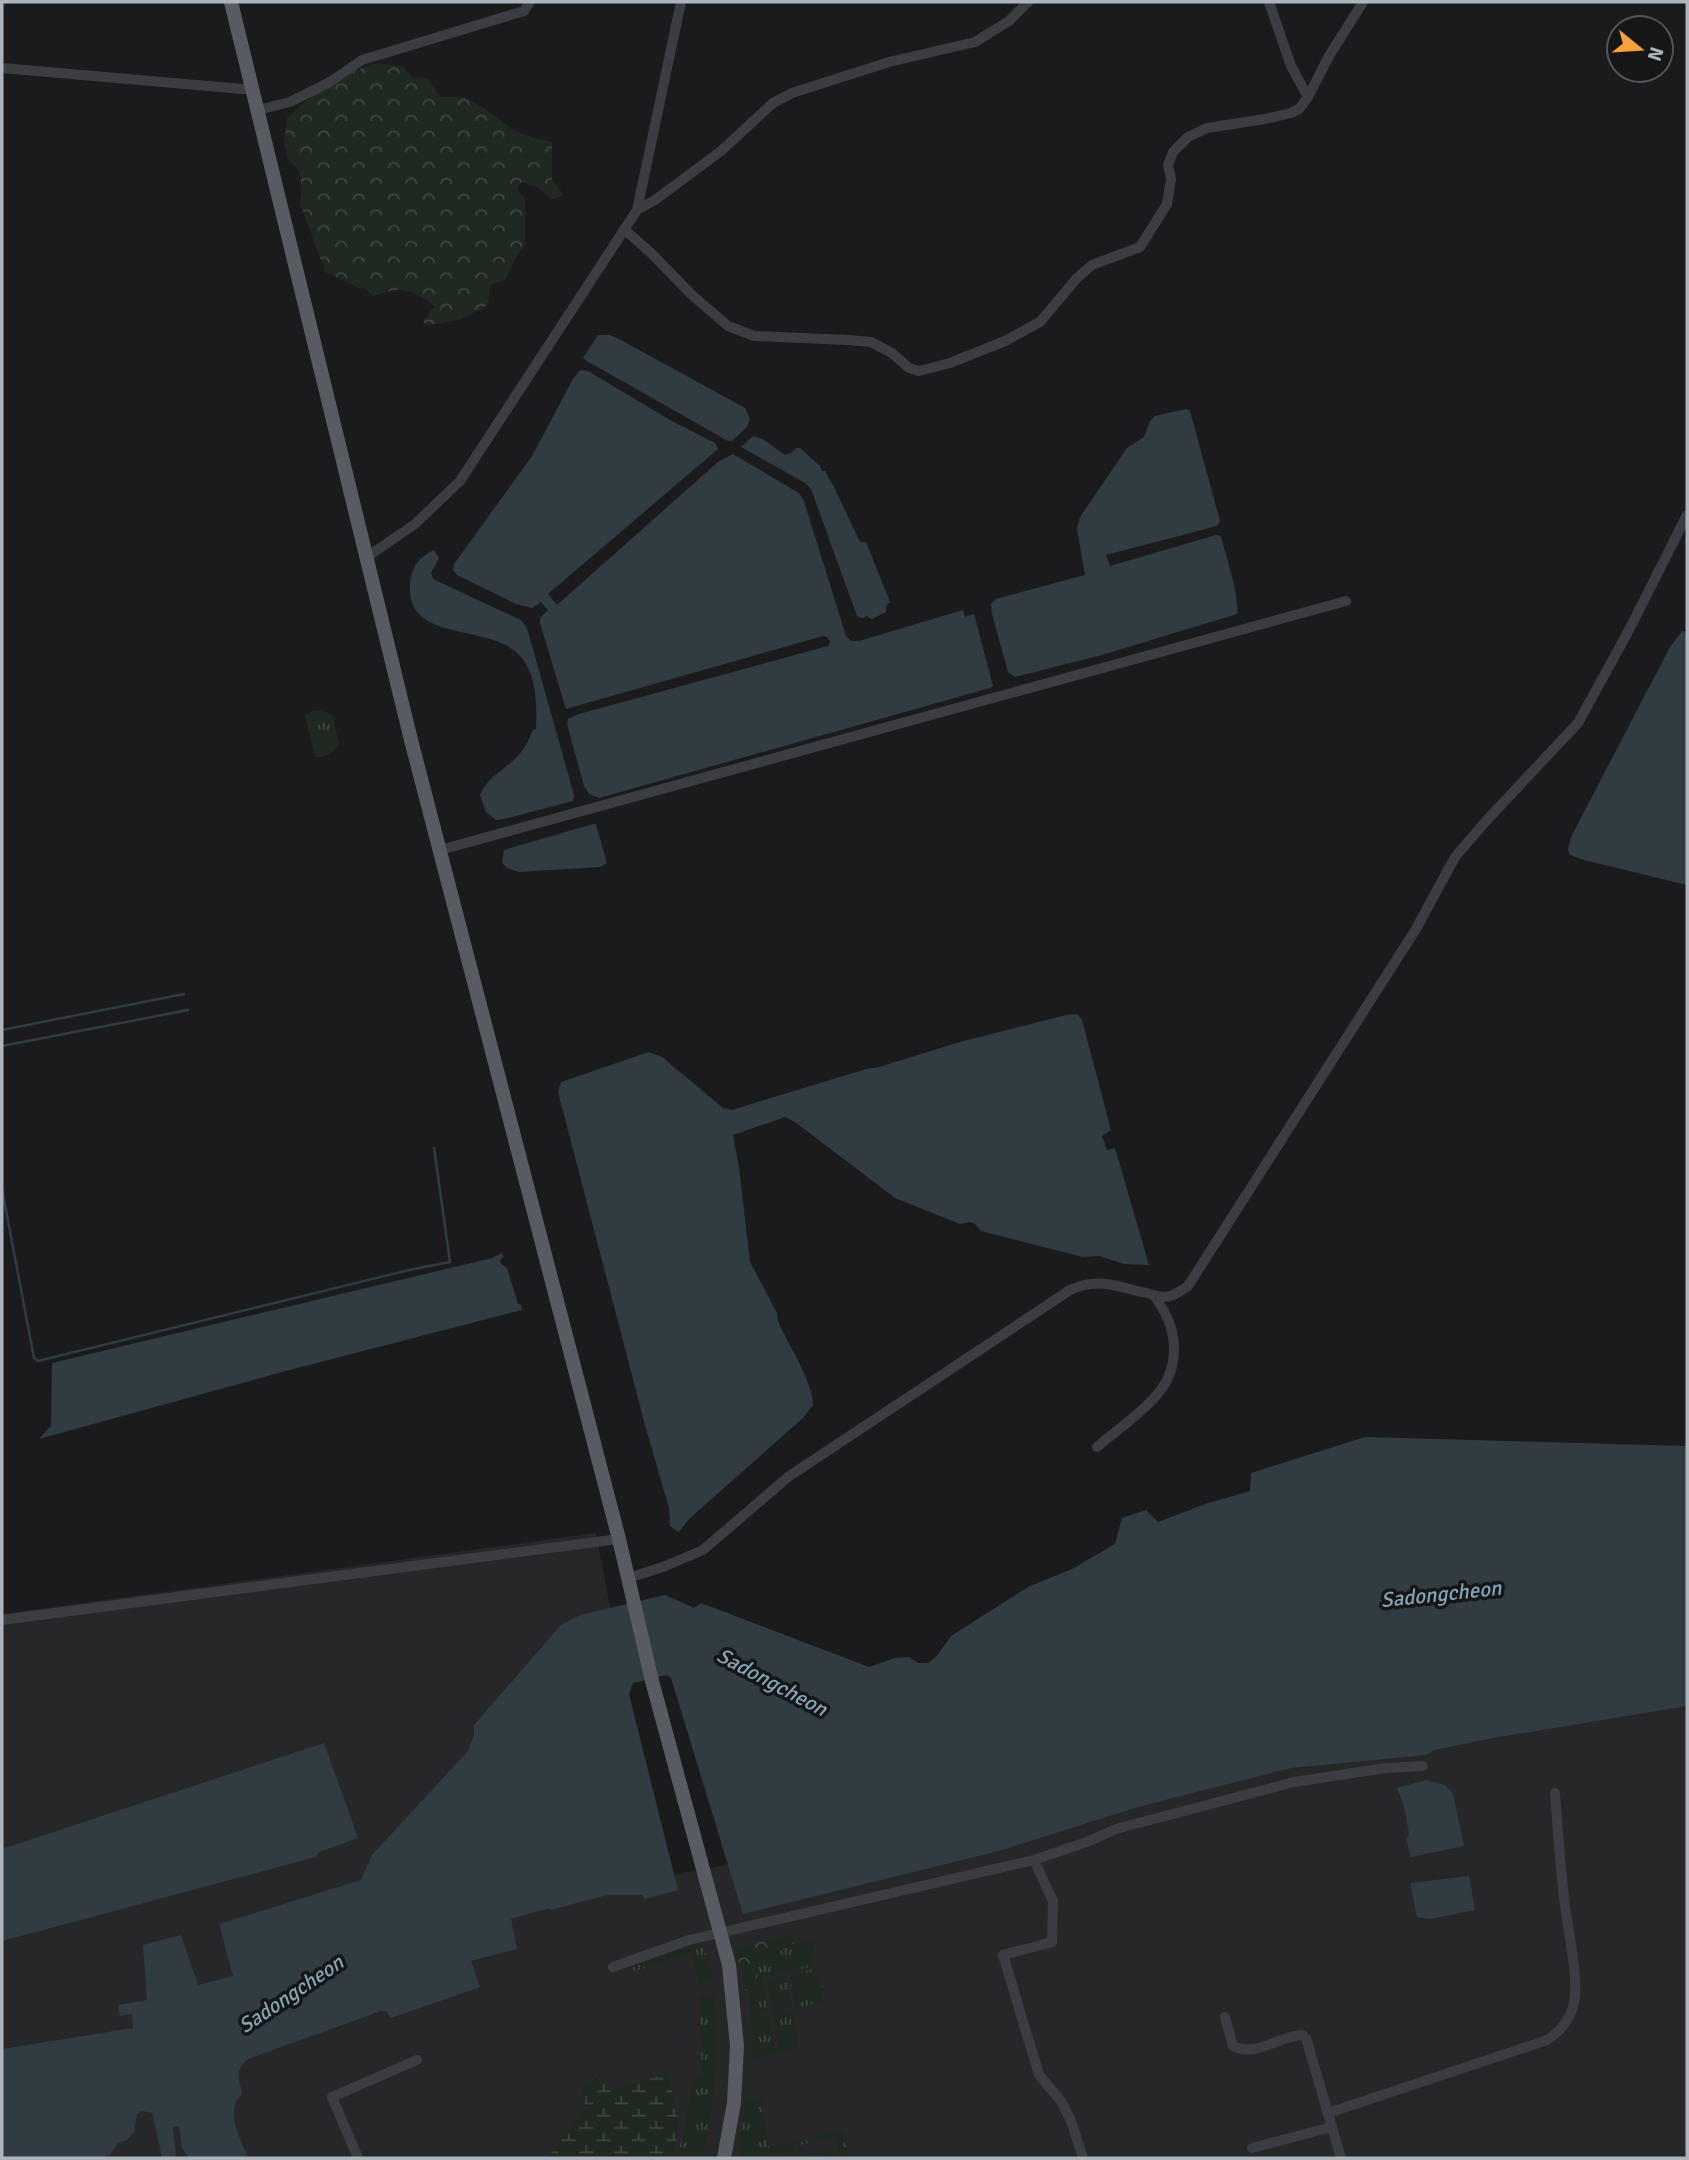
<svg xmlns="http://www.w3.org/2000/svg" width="1689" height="2160" font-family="Signika,sans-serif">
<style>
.built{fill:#27272a}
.grass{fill:url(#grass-tufts)}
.forest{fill:url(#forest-crowns)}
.wetland{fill:url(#wetland-marsh)}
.water{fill:#303c42}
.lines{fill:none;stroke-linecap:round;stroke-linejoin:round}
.stream{stroke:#303c42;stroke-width:2.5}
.street{stroke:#3c3d42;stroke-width:10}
.primary{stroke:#585b61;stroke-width:14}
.labels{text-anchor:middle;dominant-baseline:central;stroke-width:7;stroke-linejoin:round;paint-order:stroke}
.water-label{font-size:21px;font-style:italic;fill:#85a5b7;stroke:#161618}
</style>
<defs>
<pattern id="grass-tufts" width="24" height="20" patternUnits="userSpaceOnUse" patternTransform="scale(1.75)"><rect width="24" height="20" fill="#202921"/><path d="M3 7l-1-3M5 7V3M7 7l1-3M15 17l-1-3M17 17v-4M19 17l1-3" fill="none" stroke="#3e463f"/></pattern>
<pattern id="forest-crowns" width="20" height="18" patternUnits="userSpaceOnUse" patternTransform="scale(1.75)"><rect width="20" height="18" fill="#202921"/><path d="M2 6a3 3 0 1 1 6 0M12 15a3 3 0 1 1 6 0" fill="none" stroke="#3e463f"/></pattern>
<pattern id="wetland-marsh" width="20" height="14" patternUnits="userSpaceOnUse" patternTransform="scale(1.75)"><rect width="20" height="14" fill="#202921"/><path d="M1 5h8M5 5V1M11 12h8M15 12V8" fill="none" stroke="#3e463f"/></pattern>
</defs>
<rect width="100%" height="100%" fill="#1b1b1d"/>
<!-- built -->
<path class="built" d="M596,1533L661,1877L1687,1686V2158H2V1614Z"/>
<!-- grass -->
<g class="grass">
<path d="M321,710L330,714L333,717L339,744C333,753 325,758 315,757L305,715L312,711Z"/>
<path d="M816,1939L812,1954L814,1966L763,1978L769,2012L761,2014L762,2017L769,2015L775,2048L778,2047L772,2014L793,2010L798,2037V2047L753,2060L749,1991L754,1984L759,1952L764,1949L770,1955L775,1954L786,1946Z"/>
<path d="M696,1942L703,1945L713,1977L711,1980L699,1982L692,1954L631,1972L629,1967L639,1961Z"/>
<path d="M815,1969L823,1987L821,2002L795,2008L789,1975Z"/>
<path d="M787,1975L792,2008L772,2013L766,1980Z"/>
<path d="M714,1995C720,2050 714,2104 703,2158H677L684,2130L694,2076H702L699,1996Z"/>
<path d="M747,2097L763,2100L768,2146L793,2142L796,2158H784L782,2152L769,2154L770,2158H739L741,2142L739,2141L745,2098Z"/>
<path d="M835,2131L844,2133L848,2156L845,2158H799L798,2153L802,2152L804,2157L838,2150L836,2138L802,2144V2150L797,2151L795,2141H807L812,2137Z"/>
</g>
<!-- forest -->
<g class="forest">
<path d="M379,63L404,67L412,77L427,78L440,97H465L485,109L513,130L532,138L552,142V180L564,195L551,200L539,188L521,182L517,189L525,200V244L515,259L506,279L490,285L488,305L460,320L426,325L423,321L435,306C407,288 405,286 373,296L365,288H359L325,272L300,203L302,189L299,171L288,158L284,144L287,118C311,95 347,70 379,63Z"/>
<path d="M794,1934L796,1935L795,1943C786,1946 779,1954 770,1956L764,1949L759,1952L761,1960L756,1968L758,1975L754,1984L749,1991L745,1990L736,1948Z"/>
</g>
<!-- wetland -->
<path class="wetland" d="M668,2074L680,2128L672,2158H548L569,2127L587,2108L581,2096L585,2083L595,2078L612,2089Z"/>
<!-- water -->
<g class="water">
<path d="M598,335H610L621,340L745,408L750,419L747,427L732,441H728L587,361L583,358Z"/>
<path d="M580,370L588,371L670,420L715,443L718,449L548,594L557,605L718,462L733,454L799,493L804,501L846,636L851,641H859L963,610L965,617L974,614L993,686L990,688L599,798L589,794L584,786L567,724L568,719L579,714L828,646L830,642L827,637L823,636L566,709L540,623V618L548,610L541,602L532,608L516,604L457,575L453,570L454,564L532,456L573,379Z"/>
<path d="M1186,409L1190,411L1220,521L1217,526L1106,555L1110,566L1216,535L1221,536C1225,554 1240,597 1237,614L1102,655L1015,677L1008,672L992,614L991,604L996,599L1085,575L1077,529L1080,517L1127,448L1144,437L1150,421L1155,416Z"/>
<path d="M753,436L763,439L785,455L791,453L796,448H800L820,466L822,471H825L834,487L860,542H866L890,602L886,606V612L872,619L867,616L862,618L857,616L811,489L805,483L741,447Z"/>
<path d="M434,550L439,558L431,573L433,579L521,620L527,628L574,795L573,801L504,819L496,820L486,812L480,795C487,778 502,771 515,759C524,750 528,741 533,730L536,729C537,705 537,676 521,657C491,621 405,646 410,583C412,566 419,557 434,550Z"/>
<path d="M1682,631L1687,632V885L1584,860L1570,855L1568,850L1571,837L1670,647Z"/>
<path d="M593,824H596L607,863L600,867L519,872L507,868L502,863L504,850Z"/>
<path d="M1077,1014L1082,1020L1111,1130L1102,1136L1107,1150L1115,1148L1149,1265L1124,1264L1099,1256L1083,1257L981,1231L975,1224L969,1222L960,1224L895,1198L795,1122L785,1117L733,1135L739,1168L750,1262L777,1313C777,1323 783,1331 787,1340C796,1356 813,1387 813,1405L803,1418L689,1519L679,1532L670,1526L669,1508L645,1425L558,1092L561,1082L649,1052L662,1057L723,1108L732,1110L866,1069L879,1067L960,1042L1066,1015Z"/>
<path d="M502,1253L503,1257L500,1260L501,1264L507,1268L518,1304L521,1305L522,1310L282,1372L39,1439L51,1426L52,1363L492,1258Z"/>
<path d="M1365,1437L1687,1446V1706L1493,1738L1434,1750L1426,1755L1291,1768L1138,1807L999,1851L743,1914L671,1678L666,1675L633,1683L629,1694L678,1890L645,1899L642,1895H607L551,1910L549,1908L511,1919L517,1949L471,1961L480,1987L391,2018L386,2011H381L248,2059C234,2071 239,2078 242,2094C224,2111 241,2139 248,2158H189L182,2148L179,2126L173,2127L176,2158H162L152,2113L142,2111L137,2114L134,2132L127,2140L118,2143L110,2155L101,2158H2V2049L133,2028L132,2014L120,2016L118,2005L147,2000L143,1945L181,1935L198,1985L233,1976L219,1924L361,1880L372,1855L468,1751L474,1735V1725L561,1625L580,1615L665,1595L694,1608L701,1603L869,1667L895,1658L909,1657L918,1663H928L936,1657L951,1636L1030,1586L1072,1569L1115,1544L1122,1518L1146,1510L1158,1522L1205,1504L1250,1491L1251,1473Z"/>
<path d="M324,1743L358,1838L319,1852L316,1857L2,1941V1849Z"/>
<path d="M1426,1780L1445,1785L1453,1794L1464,1846L1411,1857L1406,1839L1409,1834L1404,1806L1397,1788Z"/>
<path d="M1469,1876L1475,1910L1430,1919L1417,1917L1410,1883Z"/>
</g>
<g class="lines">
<!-- stream -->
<g class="stream">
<path d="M2,1030L184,994"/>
<path d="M2,1046L188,1010"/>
<path d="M2,1189L34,1358L38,1361L409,1270L450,1262L434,1148"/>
</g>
<!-- street -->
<g class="street">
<path d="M1269,2L1291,66L1308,97"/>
<path d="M2,68L254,90"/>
<path d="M258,110L290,102L330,82L362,60L524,11L530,2"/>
<path d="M637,210L655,200L721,151L773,103L792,93L889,62L975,42L1009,21L1028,2"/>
<path d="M625,230L651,253L692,295L728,326L754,336L848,340L871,342L892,353L909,368L919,371L950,363L1005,341L1040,322L1077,278L1092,265L1140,247L1167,204L1171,179L1168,165L1173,152L1188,137L1207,128L1265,119L1291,113L1299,109L1308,97L1329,56L1363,2"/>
<path d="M367,557L415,524L460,481L637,210L681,2"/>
<path d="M440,850L1346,601"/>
<path d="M1154,1295C1169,1300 1176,1294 1188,1286L1416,929L1455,857L1486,821L1578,723L1629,630L1687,515"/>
<path d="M628,1578L663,1567L703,1550L788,1477L1070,1290C1094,1279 1113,1284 1137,1291C1142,1292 1149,1293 1153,1295C1155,1296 1158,1301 1159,1303C1175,1326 1179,1355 1167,1380C1155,1404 1118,1429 1097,1447"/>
<path d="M2,1620L619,1539"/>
<path d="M1034,1860L1053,1901L1052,1942L1003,1955L1039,2075L1061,2101L1071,2121L1083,2158"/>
<path d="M613,1967L689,1940L1034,1860L1087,1842L1116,1829L1294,1782L1386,1768L1423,1766"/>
<path d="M1225,2017L1233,2046C1253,2058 1280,2036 1302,2035L1306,2038L1341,2158"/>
<path d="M1328,2113L1547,2040C1561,2031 1571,2019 1574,2002C1579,1980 1568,1930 1565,1906C1560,1868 1558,1830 1555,1793"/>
<path d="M1252,2148L1332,2127"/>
<path d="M358,2158L332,2097L417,2060"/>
</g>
<!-- primary -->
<path class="primary" d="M231,2L412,744L619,1539L652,1681L729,1965L737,2046L734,2103L724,2158"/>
</g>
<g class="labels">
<!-- water labels -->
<g class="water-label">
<text transform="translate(1441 1594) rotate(-6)">Sadongcheon</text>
<text transform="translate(772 1682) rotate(28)">Sadongcheon</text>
<text transform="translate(291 1994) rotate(-34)">Sadongcheon</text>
</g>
</g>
<!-- border -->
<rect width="1689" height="2160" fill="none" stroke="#adb4bd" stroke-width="7"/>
<!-- north arrow -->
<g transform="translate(1640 49) rotate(108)"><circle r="33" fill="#161618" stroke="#52555a" stroke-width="2"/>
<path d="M0-5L12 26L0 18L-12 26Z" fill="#f5a23b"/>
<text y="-10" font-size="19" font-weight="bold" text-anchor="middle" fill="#adb4bd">N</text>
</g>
</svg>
